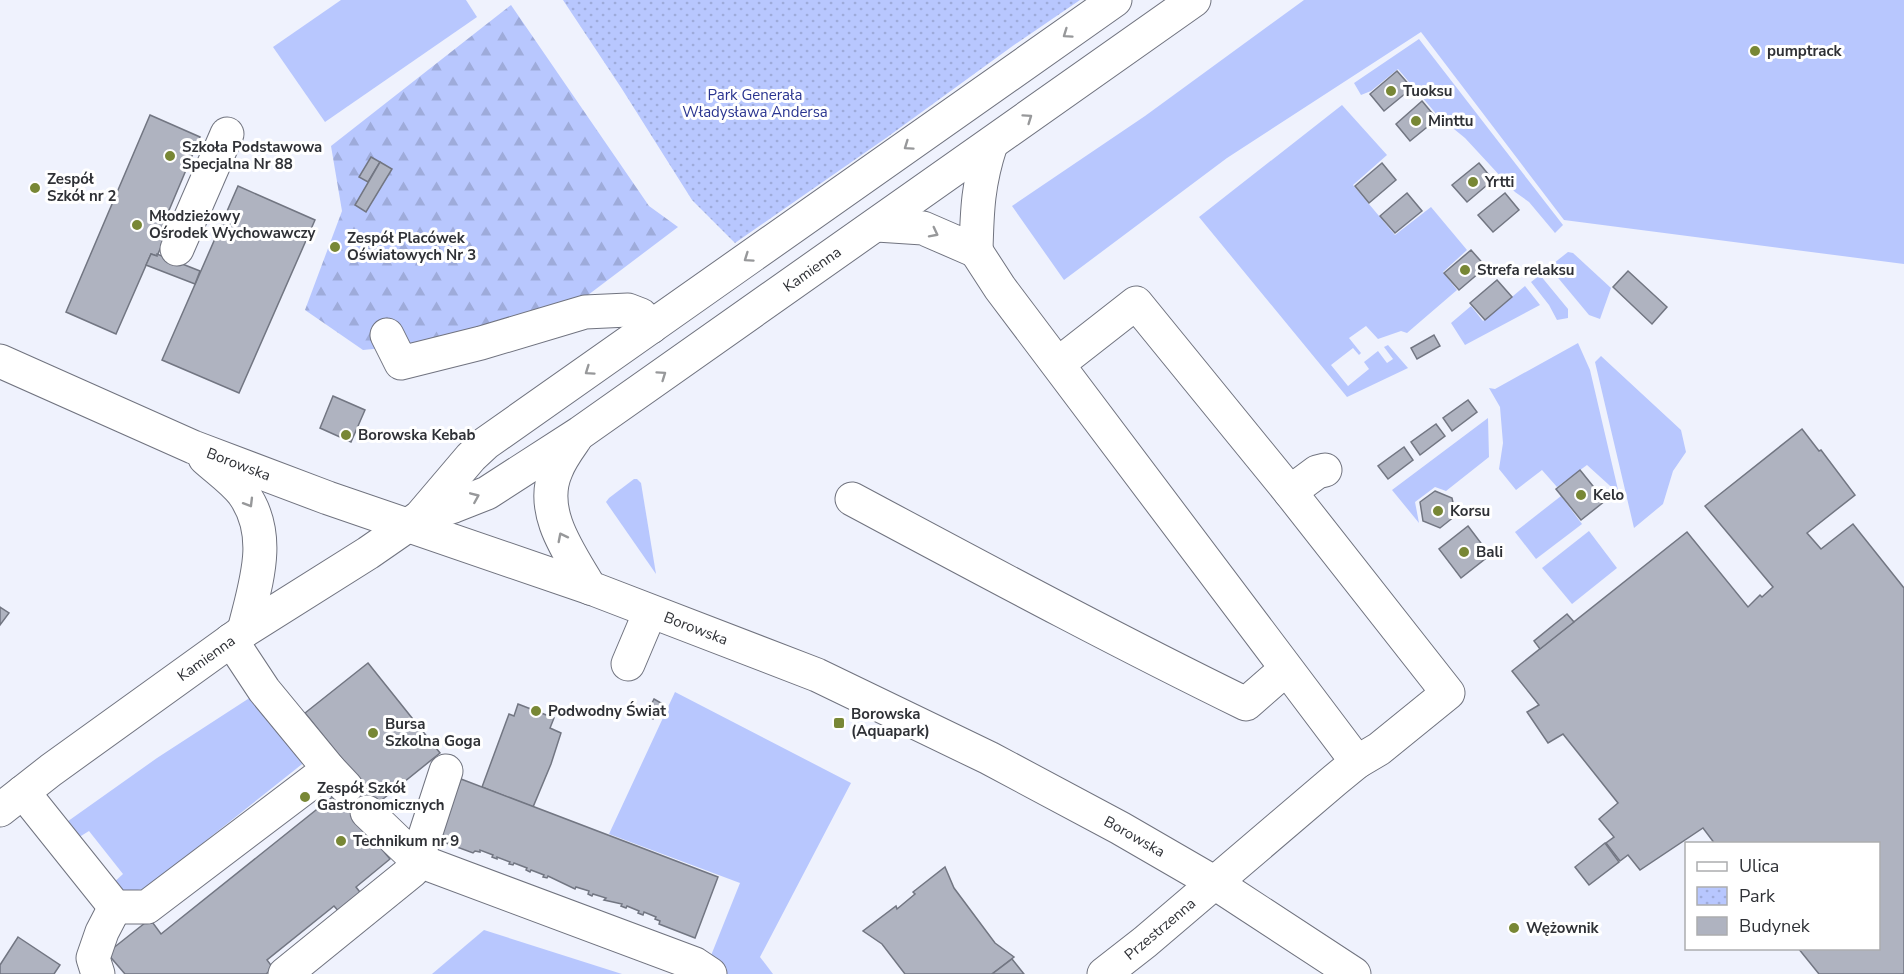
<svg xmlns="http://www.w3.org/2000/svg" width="1904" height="974" font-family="'Nunito Sans',sans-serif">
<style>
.green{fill:#b8c7fe}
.forest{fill:url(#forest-firs)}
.park{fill:url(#park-dots)}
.building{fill:#afb3c0;stroke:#727682;stroke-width:1.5}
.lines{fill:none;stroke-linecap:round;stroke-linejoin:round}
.minor-casing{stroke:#70737f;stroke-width:35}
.minor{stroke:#fff;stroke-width:33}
.oneway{stroke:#97989a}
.poi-dot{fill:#788735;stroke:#fff;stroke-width:2}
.labels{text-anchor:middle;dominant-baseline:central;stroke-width:6;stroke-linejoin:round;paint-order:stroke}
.poi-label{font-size:15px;font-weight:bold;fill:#2f3136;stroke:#fff;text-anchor:start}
.park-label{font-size:15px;fill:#2a3590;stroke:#fff}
.street-label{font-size:15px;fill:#2f3136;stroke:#fff}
</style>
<defs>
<pattern id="forest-firs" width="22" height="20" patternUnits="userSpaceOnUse" patternTransform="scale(1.5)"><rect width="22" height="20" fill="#b8c7fe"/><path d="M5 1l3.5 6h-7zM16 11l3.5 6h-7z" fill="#9eabda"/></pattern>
<pattern id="park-dots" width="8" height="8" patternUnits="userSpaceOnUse" patternTransform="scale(1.5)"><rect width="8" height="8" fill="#b8c7fe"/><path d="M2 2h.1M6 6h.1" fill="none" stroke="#9eabda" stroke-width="1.8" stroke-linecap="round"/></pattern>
</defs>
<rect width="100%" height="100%" fill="#eff2fd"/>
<!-- green -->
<g class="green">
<path d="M341,0H466L477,17L325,122L273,47Z"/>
<path d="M1304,0H1904V264L1564,220L1421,32L1227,158L1064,280L1012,206L1145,116Z"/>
<path d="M1419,39L1563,225L1555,233L1529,202L1515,192L1465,138L1438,116L1398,69L1371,91L1361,95L1354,83Z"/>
<path d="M1342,105L1387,155L1353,185L1395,235L1431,207L1467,250L1443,272L1457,290L1407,333L1401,331L1378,339L1366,326L1349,338L1361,353L1359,355L1353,348L1331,365L1348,386L1369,369L1364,362L1378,351L1387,363L1393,359L1384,347L1388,345L1408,368L1347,397L1199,217Z"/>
<path d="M1568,252L1573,253L1611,288L1600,319L1589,315L1549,267Z"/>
<path d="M1540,275L1568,309V318L1557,320L1549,305L1531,282Z"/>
<path d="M1525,286L1540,305L1465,345L1451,323L1471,306L1483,321Z"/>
<path d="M1578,343L1590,370L1619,494L1587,465L1557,487L1542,470L1516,490L1499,469L1503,443L1500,407L1489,388L1495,389Z"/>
<path d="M1601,356L1681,430L1686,452L1673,471L1663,504L1634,528L1595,362Z"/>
<path d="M1488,418L1489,457L1446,491L1435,487L1415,502L1419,523L1392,490Z"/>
<path d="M634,479H637L641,483L656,574L606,502L609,498Z"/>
<path d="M1561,496L1582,524L1536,559L1515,532Z"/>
<path d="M1589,531L1617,568L1572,604L1542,568Z"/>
<path d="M675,692L851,783L760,957L773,974H699L710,958L740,883L609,834Z"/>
<path d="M257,693L306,761L145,889L123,892L111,885L123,874L89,831L76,839L64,824L157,758Z"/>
<path d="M484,930L622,974H432Z"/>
</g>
<!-- forest -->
<path class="forest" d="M511,5L649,206L678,227L588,295L414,345L363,350L305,310L342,211L331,146Z"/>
<!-- park -->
<path class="park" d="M563,0H1080L1014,45L886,138L735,243L692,200L622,89Z"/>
<!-- building -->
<g class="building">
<path d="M1397,71L1412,88L1384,111L1370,94Z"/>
<path d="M1422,101L1437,119L1410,141L1396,124Z"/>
<path d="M150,115L200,137L159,234L165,238L157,256L151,254L116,334L66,312Z"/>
<path d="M371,157L380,162L368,182L359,177Z"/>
<path d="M380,162L392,169L366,212L355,205Z"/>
<path d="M1382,163L1396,180L1369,203L1355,186Z"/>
<path d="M1479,163L1493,180L1467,202L1452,185Z"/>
<path d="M238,186L315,220L239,393L162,360Z"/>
<path d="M1407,193L1422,211L1395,233L1380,216Z"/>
<path d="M1505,193L1519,210L1493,232L1478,215Z"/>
<path d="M1471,250L1486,267L1459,290L1444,273Z"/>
<path d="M151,254L157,256V254L200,271L195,284L146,265Z"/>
<path d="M1628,271L1667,307L1652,324L1613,287Z"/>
<path d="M1497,280L1512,297L1485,320L1470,303Z"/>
<path d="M1434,335L1440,346L1417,359L1411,348Z"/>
<path d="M333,396L365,410L351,442L320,428Z"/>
<path d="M1468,400L1477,412L1452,431L1443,418Z"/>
<path d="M1436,424L1445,436L1420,455L1411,442Z"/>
<path d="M1802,429L1819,451L1821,450L1855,495L1807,533L1821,549L1853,524L1904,588V974H1819L1798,948H1878V844H1715L1703,828L1640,870L1628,855L1620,861L1606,843L1614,837L1599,819L1618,803L1563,734L1548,743L1527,712L1539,705L1512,671L1687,532L1748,607L1760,595L1762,597L1773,587L1705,506Z"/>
<path d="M1404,447L1413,460L1388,479L1378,466Z"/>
<path d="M1580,470L1605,501L1581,520L1556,489Z"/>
<path d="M1435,491L1452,498L1454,507L1455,516L1440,528L1423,521L1420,502Z"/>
<path d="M1468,526L1490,555L1461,578L1439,549Z"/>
<path d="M0,607L9,613L0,625Z"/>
<path d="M1567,614L1574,622L1540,649L1534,641Z"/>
<path d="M368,663L440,753L378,803L305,713Z"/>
<path d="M654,699L661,703L653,719L646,715Z"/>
<path d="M518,704L554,718L550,728L561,733L551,764L533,807L482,787L509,714L514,716Z"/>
<path d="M461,779L718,877L695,938L659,924L660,921L655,919L656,917L644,912L643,915L638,913L639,911L627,906L626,908L621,906L622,904L604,900L606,898L593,894L592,896L588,894L589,891L576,887L575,889L548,876L547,878L543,877L544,875L531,870L530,872L526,870L527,868L514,863L513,865L509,864L510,862L497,857V859L492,857L493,855L480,850V852L475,851L473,853L438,840Z"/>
<path d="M336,794L390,859L356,887L363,896L341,914L334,906L267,960L273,968L266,974H125L107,953L150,919L161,934Z"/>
<path d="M1605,843L1619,862L1589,885L1575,867Z"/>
<path d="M945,867L954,888L995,943L1014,957L992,974H905L882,944L863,931L896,906L897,909L915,894L913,892Z"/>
<path d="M18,937L60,965L54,974H0V965Z"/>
<path d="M1012,959L1024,974H992Z"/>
</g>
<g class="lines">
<!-- minor casing -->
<g class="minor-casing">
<g id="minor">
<path d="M877,225L923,228L976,251C977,210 978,183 991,144"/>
<path d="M177,249L227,134"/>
<path d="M976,251L1000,288L1357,762"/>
<path d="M387,335L401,363L481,343L585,312L628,310L641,315L651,327"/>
<path id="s1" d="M0,361L193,447L328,498L596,590L817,675L989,758L1120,828L1215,883L1354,974"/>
<path d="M1058,364L1136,303L1290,492L1448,693L1379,749L1357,762L1335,780L1145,942L1104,974"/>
<path d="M575,439C568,449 560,460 556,471C538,512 571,555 590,588"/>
<path d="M205,458C217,469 233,480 243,493C274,536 255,585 244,631"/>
<path d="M1290,492L1317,472L1325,470"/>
<path d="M852,499C983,569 1113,639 1246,704L1286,669"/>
<path id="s2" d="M420,517L454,506L487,493L580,433L1194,0"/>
<path d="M231,640L264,690L329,769L346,787"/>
<path d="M628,664L650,612"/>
<path d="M23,792L115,907H147L329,769"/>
<path id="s3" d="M0,810L51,770L244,631L368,553L420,517L471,457L486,443L1115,0"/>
<path d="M367,812L417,860L446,771"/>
<path d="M98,974L93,958L102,932L115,907"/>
<path d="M285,974L412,871L417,860L695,964L710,974"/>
</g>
</g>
<!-- minor -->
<use href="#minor" class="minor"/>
</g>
<!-- one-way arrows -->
<defs><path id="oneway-chevron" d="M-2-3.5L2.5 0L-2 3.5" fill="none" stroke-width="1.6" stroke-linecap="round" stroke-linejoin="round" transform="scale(1.5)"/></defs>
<g class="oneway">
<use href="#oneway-chevron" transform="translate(1067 34) rotate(145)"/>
<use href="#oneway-chevron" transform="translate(1028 118) rotate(-35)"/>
<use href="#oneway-chevron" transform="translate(908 146) rotate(145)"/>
<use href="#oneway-chevron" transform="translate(934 233) rotate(27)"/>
<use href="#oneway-chevron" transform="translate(748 258) rotate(145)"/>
<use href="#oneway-chevron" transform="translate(589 371) rotate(145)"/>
<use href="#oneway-chevron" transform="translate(662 375) rotate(-35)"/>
<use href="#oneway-chevron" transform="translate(475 497) rotate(-23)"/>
<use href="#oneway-chevron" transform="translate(249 503) rotate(59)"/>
<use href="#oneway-chevron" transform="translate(562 537) rotate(-117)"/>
</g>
<!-- markers -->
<g class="poi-dot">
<circle cx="1755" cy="51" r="6"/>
<circle cx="1391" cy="91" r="6"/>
<circle cx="1416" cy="121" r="6"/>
<circle cx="170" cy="156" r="6"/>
<circle cx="1473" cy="182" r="6"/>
<circle cx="35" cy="188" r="6"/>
<circle cx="137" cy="225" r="6"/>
<circle cx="335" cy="247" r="6"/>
<circle cx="1465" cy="270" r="6"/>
<circle cx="346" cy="435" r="6"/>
<circle cx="1581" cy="495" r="6"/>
<circle cx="1438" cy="511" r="6"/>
<circle cx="1464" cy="552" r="6"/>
<circle cx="536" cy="711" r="6"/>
<rect x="833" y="717" width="12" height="12" rx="3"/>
<circle cx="373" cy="733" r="6"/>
<circle cx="305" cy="797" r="6"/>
<circle cx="341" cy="841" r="6"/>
<circle cx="1514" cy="928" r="6"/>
</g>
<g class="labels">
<!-- poi labels -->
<g class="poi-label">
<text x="1767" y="51">pumptrack</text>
<text x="1403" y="91">Tuoksu</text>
<text x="1428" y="121">Minttu</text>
<text x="182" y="147">Szkoła Podstawowa<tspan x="182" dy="17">Specjalna Nr 88</tspan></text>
<text x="47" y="179">Zespół<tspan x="47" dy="17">Szkół nr 2</tspan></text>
<text x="1485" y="182">Yrtti</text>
<text x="149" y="216">Młodzieżowy<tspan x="149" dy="17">Ośrodek Wychowawczy</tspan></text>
<text x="347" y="238">Zespół Placówek<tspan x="347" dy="17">Oświatowych Nr 3</tspan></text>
<text x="1477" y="270">Strefa relaksu</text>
<text x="358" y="435">Borowska Kebab</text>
<text x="1593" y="495">Kelo</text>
<text x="1450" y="511">Korsu</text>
<text x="1476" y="552">Bali</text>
<text x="548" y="711">Podwodny Świat</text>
<text x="851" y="714">Borowska<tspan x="851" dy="17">(Aquapark)</tspan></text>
<text x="385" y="724">Bursa<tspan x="385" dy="17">Szkolna Goga</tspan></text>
<text x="317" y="788">Zespół Szkół<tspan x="317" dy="17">Gastronomicznych</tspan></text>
<text x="353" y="841">Technikum nr 9</text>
<text x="1526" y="928">Wężownik</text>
</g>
<!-- park labels -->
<g class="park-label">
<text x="755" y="95">Park Generała<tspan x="755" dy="17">Władysława Andersa</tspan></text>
</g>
<!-- street labels -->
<g class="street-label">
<text stroke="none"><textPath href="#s2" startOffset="466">Kamienna</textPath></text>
<text stroke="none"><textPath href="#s1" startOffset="260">Borowska</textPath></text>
<text stroke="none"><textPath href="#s1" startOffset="746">Borowska</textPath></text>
<text stroke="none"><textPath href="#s3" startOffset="256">Kamienna</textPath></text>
<text stroke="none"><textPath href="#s1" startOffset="1232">Borowska</textPath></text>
<text transform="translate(1160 929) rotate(-40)">Przestrzenna</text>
</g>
</g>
<!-- legend -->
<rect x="1685" y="842" width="195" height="108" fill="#ffffff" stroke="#acadaf" stroke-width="1.5"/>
<rect x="1697" y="862" width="30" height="9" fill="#ffffff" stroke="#acadaf" stroke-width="1.5"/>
<text x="1739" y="872" font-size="18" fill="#2f3136">Ulica</text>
<rect x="1697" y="887" width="30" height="18" fill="url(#park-dots)" stroke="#acadaf" stroke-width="1.5"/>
<text x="1739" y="902" font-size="18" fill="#2f3136">Park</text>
<rect x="1697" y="917" width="30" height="18" fill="#afb3c0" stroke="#acadaf" stroke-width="1.5"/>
<text x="1739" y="932" font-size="18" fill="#2f3136">Budynek</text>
</svg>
